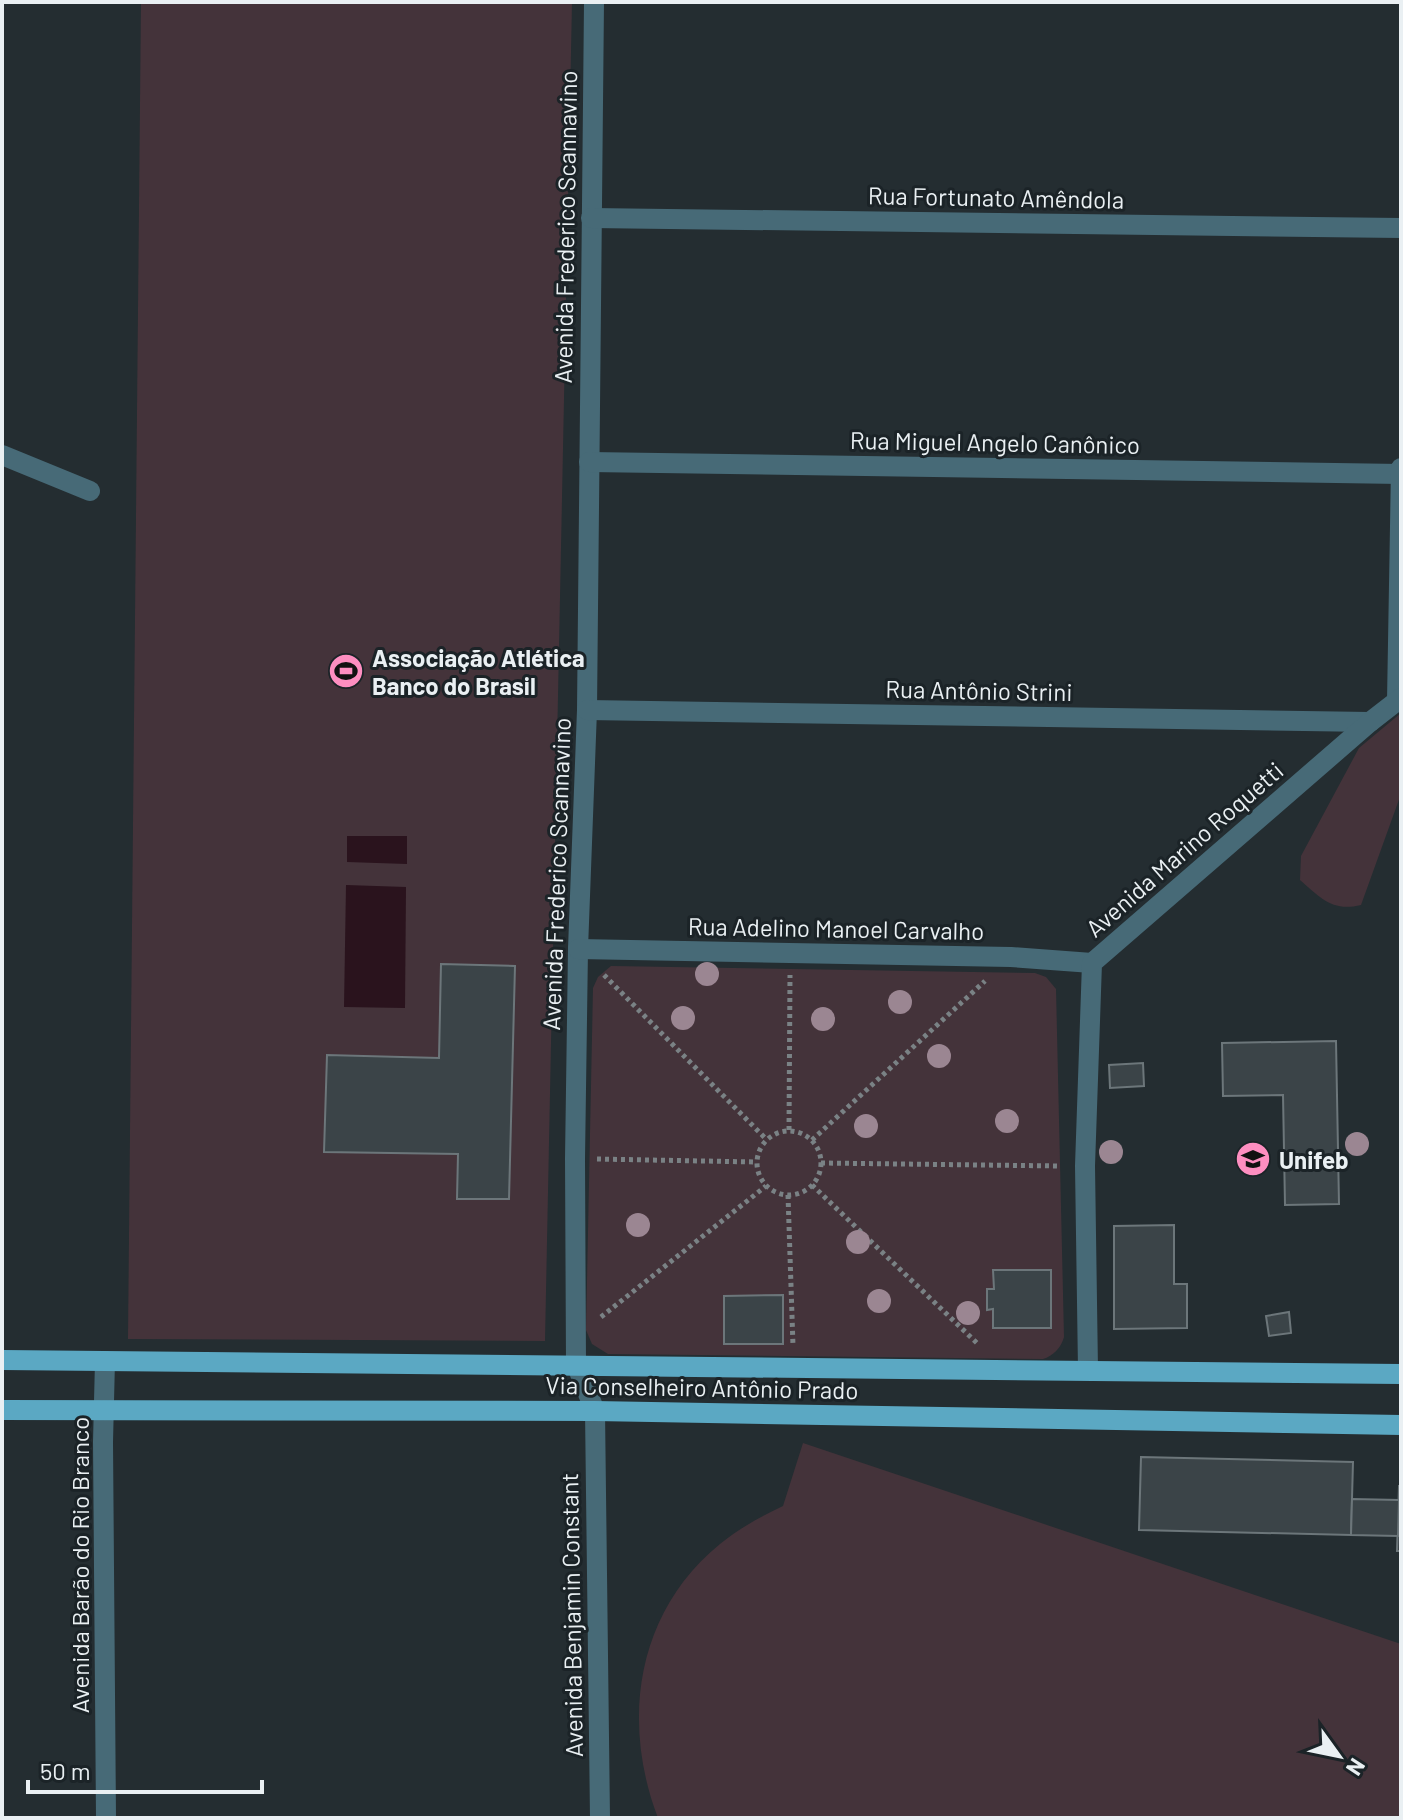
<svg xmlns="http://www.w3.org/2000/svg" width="1403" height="1820" font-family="Barlow,sans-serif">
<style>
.green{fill:#44333a}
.water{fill:#2a131d}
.building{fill:#3b4448;stroke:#6c767a;stroke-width:2}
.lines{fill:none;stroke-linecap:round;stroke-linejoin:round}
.path{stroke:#7a8285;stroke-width:5;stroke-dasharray:4 4;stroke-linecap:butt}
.minor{stroke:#476a77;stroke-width:20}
.major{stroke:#5ba8c3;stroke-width:20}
.tree{fill:#9b8692}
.labels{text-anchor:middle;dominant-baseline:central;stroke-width:6;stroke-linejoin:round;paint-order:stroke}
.street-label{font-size:24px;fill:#eaf0f3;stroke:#1b2327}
.poi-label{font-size:24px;font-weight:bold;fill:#eaf0f3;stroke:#1b2327;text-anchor:start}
</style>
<rect width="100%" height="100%" fill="#242d31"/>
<!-- green -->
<g class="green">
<path d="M141,2H572L545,1341L128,1339Z"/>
<path d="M1401,713V794L1361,905C1332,912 1321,898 1300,880L1301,856L1359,748Z"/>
<path d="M611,966L1035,973L1046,977L1056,989L1064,1337C1061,1348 1053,1356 1043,1359L608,1354L592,1344L586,1330L593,988L598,977Z"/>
<path d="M803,1443L1401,1644V1818H658C621,1722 636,1612 720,1544C740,1528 760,1517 783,1506Z"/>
</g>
<!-- water -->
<g class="water">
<path d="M347,836H407V864L347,862Z"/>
<path d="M346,885L406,887L405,1008L344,1007Z"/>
</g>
<!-- building -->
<g class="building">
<path d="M441,964L515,966L509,1199H457L458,1154L324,1152L327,1055L439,1058Z"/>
<path d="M1336,1041L1339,1204L1285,1205L1283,1095L1223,1096L1222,1043Z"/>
<path d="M1143,1063L1144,1086L1110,1088L1109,1065Z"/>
<path d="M1174,1225V1284H1187V1328L1114,1329V1226Z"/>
<path d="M993,1270H1051V1328H993V1309L987,1310V1289H994Z"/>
<path d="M783,1295V1344H724V1296Z"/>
<path d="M1289,1312L1291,1333L1269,1336L1266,1316Z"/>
<path d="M1141,1457L1353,1462L1351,1535L1139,1530Z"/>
<path d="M1399,1486H1401V1551H1397Z"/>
<path d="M1352,1499L1399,1500L1398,1536L1351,1535Z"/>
</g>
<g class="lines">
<!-- path -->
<g class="path">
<path d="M604,975L766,1139"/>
<path d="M789,1130L790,975"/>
<circle cx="789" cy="1163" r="32"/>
<path d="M812,1140L985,981"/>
<path d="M597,1159L756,1162"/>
<path d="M821,1163L1060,1166"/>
<path d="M812,1185L979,1345"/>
<path d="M788,1195L793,1346"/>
<path d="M601,1317L766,1186"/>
</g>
<!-- minor -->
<g class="minor">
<path d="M594,2L587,710L578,949L575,1159L576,1364L595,1411L600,1818"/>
<path d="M591,218L1401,228"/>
<path d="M2,455L90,491"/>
<path d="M589,462L1401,474"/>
<path d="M1397,701L1401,468"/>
<path d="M587,710L1370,722"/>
<path d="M578,949L1011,957L1092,963"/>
<path d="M105,1361L103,1442L106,1818"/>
<path d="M1088,1370L1085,1166L1092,963L1370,722L1401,698"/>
</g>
<!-- major -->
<g class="major">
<path d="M2,1360L1401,1374"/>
<path d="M2,1410L595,1411L1401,1425"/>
</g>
</g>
<!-- trees -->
<g class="tree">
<circle cx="707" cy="974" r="12"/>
<circle cx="900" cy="1002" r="12"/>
<circle cx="683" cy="1018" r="12"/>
<circle cx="823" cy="1019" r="12"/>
<circle cx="939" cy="1056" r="12"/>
<circle cx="1007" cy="1121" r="12"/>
<circle cx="866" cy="1126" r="12"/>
<circle cx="1357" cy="1144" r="12"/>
<circle cx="1111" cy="1152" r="12"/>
<circle cx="638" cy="1225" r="12"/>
<circle cx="858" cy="1242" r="12"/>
<circle cx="879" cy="1301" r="12"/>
<circle cx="968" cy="1313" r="12"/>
</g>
<!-- icons -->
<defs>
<g id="stadium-disc" transform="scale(1.8)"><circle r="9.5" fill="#fd8ec0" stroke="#1b2327"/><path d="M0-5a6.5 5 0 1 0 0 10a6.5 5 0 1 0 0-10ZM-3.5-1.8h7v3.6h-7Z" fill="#111"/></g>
<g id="university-disc" transform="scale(1.8)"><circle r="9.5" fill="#fd8ec0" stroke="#1b2327"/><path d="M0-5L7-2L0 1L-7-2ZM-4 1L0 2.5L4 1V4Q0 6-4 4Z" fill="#111"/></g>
</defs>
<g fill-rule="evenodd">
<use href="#stadium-disc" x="346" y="671"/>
<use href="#university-disc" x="1253" y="1159"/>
</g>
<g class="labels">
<!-- street labels -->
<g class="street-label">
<text transform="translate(996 197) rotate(1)">Rua Fortunato Amêndola</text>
<text transform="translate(565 227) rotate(-89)">Avenida Frederico Scannavino</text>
<text transform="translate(995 442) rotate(1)">Rua Miguel Angelo Canônico</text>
<text transform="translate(979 690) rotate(1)">Rua Antônio Strini</text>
<text transform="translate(1184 849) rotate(-41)">Avenida Marino Roquetti</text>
<text transform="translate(556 874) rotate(-88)">Avenida Frederico Scannavino</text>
<text transform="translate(836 928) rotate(1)">Rua Adelino Manoel Carvalho</text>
<text transform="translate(702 1387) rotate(1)">Via Conselheiro Antônio Prado</text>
<text transform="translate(79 1565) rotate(-90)">Avenida Barão do Rio Branco</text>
<text transform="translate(571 1615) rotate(-91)">Avenida Benjamin Constant</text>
</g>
<!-- poi labels -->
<g class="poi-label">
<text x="372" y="657">Associação Atlética<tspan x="372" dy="28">Banco do Brasil</tspan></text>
<text x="1279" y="1159">Unifeb</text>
</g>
</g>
<!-- border -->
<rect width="1403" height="1820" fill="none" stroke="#eaf0f3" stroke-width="8"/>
<!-- north arrow -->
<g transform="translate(1339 1756) rotate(123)" stroke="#1b2327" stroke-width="6" paint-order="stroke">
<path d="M0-6L14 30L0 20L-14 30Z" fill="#eaf0f3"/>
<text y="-12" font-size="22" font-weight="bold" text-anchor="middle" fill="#eaf0f3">N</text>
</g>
<!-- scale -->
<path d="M28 1780v12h234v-12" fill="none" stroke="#eaf0f3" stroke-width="4"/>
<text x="40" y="1780" font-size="24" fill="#eaf0f3" stroke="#1b2327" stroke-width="6" paint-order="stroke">50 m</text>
</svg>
